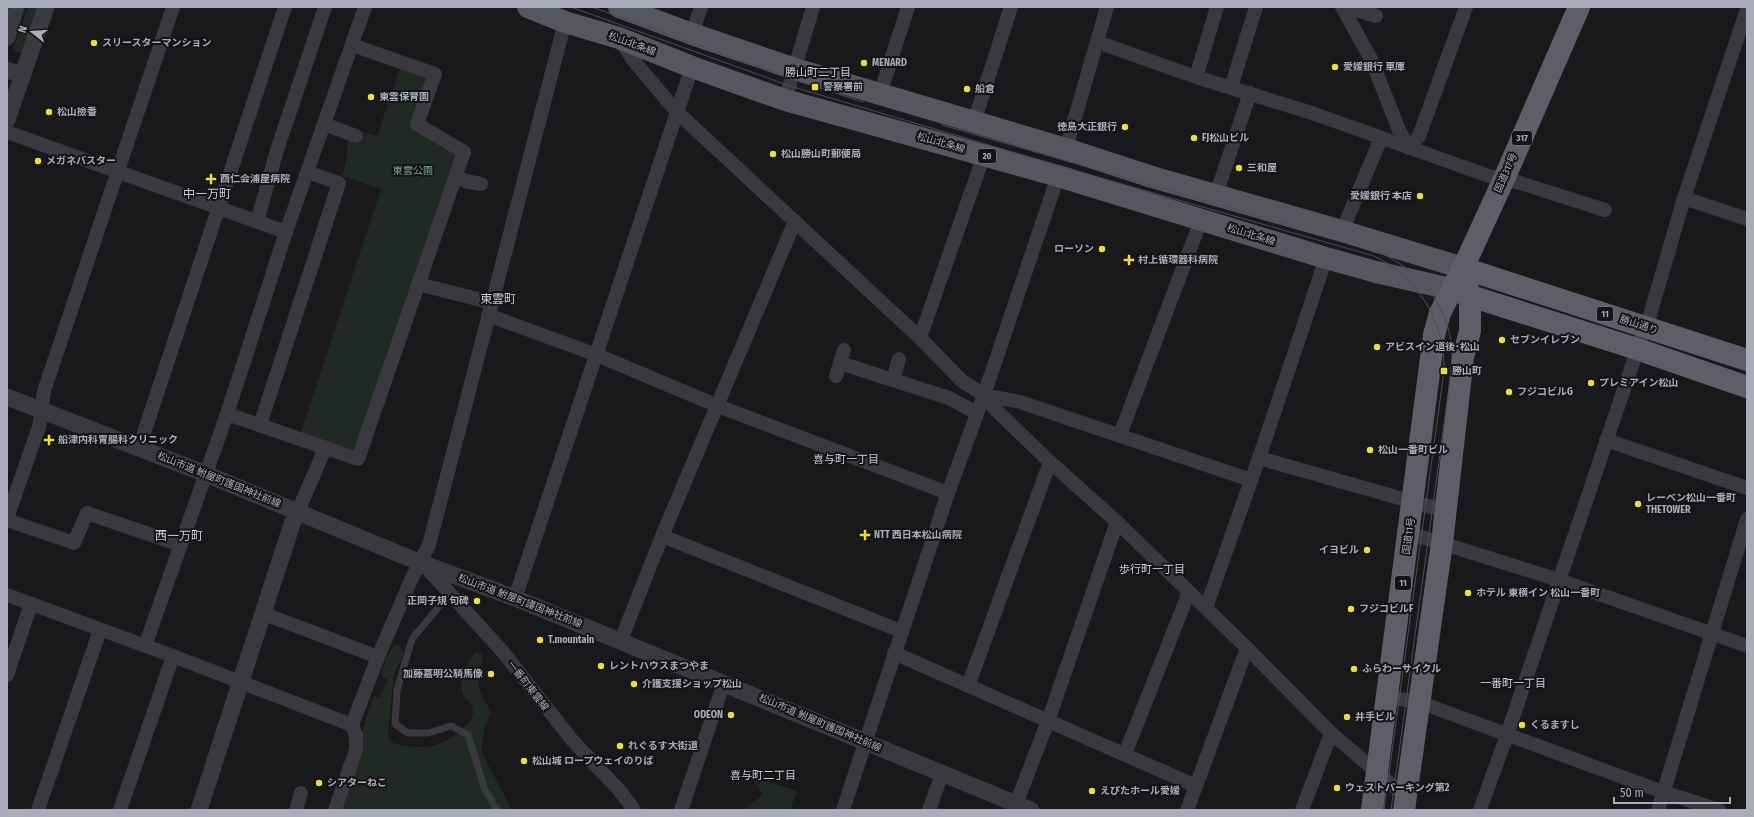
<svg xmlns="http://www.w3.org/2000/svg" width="1754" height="817" font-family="'Fira Sans Condensed','Noto Sans JP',sans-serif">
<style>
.green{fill:#202923}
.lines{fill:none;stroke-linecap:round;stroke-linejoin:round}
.service{stroke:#3a3940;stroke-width:7}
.minor{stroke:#3a3940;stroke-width:14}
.tertiary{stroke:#3a3940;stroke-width:17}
.primary{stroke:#56565f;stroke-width:22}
.trunk{stroke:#5e5e68;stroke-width:22}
.tram{stroke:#4d4d55;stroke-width:1}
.poi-dot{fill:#f0db3b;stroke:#141316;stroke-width:1.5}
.labels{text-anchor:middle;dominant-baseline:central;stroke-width:4;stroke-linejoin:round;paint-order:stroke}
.shield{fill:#141316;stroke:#7e7e89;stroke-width:1}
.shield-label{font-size:9px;font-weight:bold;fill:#abacba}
.poi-label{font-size:10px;font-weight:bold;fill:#abacba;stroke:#141316;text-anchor:start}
.street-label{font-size:10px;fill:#abacba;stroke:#141316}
.park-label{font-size:10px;fill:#82a58c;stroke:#141316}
.neighbourhood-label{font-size:11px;fill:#ccccd6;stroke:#141316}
.quarter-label{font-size:12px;fill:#ccccd6;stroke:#141316}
</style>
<rect width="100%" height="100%" fill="#19181b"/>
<!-- green -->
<g class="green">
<path d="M28,7H37L23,52H16L13,48Z"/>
<path d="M400,68L427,77L410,126L458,155L355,453L300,435L381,189L342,176L347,158L348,138L358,141L363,132L377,136Z"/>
<path d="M395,645L400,646L404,652L394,675L388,734L391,742C419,751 443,749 464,727C468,723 474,719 473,712C473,704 466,701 463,694C458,678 466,663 476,652L482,654C484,661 480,665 479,672C476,687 483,699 491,711L484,731L481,751L512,810H343L361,752L362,731L374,696L380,698L387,679L381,676C384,665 386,653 395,645Z"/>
<path d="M751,776L797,791L790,810H744L763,794Z"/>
</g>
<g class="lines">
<!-- service -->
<path class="service" d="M454,597L441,604L412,639L397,690L395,724L408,733H428L451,726L468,735L485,790L497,810"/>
<!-- minor -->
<g class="minor">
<path d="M1342,7L1371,59L1399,130L1409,148"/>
<path d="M1347,7L1376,16"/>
<path d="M692,34L701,7"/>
<path d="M619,38L633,60L677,112L920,338L962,381L984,395L948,493L843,810"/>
<path d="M1097,42L1196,77L1312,113L1489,176L1517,182L1605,210"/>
<path d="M1196,77L1217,7"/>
<path d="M1231,87L1256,7"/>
<path d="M880,94L908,7"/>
<path d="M785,100L813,7"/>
<path d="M974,122L1011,7"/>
<path d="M324,124L356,136"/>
<path d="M7,132L286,232"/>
<path d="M1409,148L1419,136L1466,7"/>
<path d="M1066,149L1107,7"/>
<path d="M456,176L465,181L481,184"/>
<path d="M1058,176L984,395L995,409L1050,462L1117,522L1247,648L1331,733L1406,797"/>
<path d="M1216,195L1250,93"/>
<path d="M1684,198L1747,219"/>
<path d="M257,222L277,150L325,7"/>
<path d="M1342,231L1381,138"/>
<path d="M418,284L493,303"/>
<path d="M488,315L597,355L718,406L948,493"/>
<path d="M920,338L984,155"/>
<path d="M840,363L949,398L977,413"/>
<path d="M836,376L844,350"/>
<path d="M893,380L899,359"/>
<path d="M984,395L1020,402L1251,480"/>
<path d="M227,414L286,232L365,7"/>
<path d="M260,425L339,183L307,172"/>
<path d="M1120,435L1201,220"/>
<path d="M1606,440L1747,488"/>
<path d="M139,448L285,7"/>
<path d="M1259,458L1445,511"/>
<path d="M298,511L325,449"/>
<path d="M7,518L39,427L44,391L173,7"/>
<path d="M7,520L74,543L87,513L181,545"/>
<path d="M1409,533L1559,580L1747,646"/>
<path d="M662,536L901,631"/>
<path d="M423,564L503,652L572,740L620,791L634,810"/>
<path d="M7,595L173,656L352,725L378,657L411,580L429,545L565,22"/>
<path d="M515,598L692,67"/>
<path d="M1206,608L1259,458L1326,258"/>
<path d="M262,613L378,657"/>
<path d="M621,640L662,536L795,221"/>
<path d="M145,646L227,414L358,459L464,152L417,124L435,74L352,45"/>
<path d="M894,653L1196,786L1247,648"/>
<path d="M7,675L31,604"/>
<path d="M968,686L1050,462"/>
<path d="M1388,697L1419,702L1663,792L1719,810"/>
<path d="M1125,754L1189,592"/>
<path d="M1016,804L1048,721L1117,522"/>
<path d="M38,810L100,630"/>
<path d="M120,810L173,656"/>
<path d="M296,810L301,793"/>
<path d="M335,810L356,750V736L352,725"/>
<path d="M681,810L724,683"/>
<path d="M929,810L942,774"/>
<path d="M1187,810L1196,786"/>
<path d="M1302,810L1331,733"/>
<path d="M1480,810L1507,735L1645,327L1650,315L1684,198L1747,9"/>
<path d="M1658,810L1747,519"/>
</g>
<!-- tertiary -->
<g class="tertiary">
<path d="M7,37L16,7"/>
<path d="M7,70L23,75"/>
<path d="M7,120L46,7"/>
<path d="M7,397L206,474L421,563L515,598L1031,810"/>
<path d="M199,810L292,524L298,511"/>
</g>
<!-- primary -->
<g class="primary">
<path d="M528,7L565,22L619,38L692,67L785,100L1058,176L1326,258L1376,272L1451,289"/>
<path d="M619,7L692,34L795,69L1066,149L1152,177L1342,231L1463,268"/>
</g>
<!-- trunk -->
<g class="trunk">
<path d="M1463,268L1747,360"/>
<path d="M1458,292L1637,349L1747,387"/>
<path d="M1372,810L1434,335L1440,313L1463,268L1504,179L1579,7"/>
<path d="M1404,810L1442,543L1463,357L1470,331V297L1463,268"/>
</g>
<!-- tram -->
<g class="tram">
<path d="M571,7L790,86L1073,170L1374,256C1419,278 1445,322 1444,371L1384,810"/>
<path d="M592,7L792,79L863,102"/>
<path d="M7,13L19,7"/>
<path d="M942,125L1295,227"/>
<path d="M1374,250C1414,266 1444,298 1451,341C1453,355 1451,368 1450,381L1391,810"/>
</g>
</g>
<!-- markers -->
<g class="poi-dot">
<circle cx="94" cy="43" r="4"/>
<circle cx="864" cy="63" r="4"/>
<circle cx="1335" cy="67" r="4"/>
<rect x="811" y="83" width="8" height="8" rx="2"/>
<circle cx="967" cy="89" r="4"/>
<circle cx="371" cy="97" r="4"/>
<circle cx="49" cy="112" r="4"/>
<circle cx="1125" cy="127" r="4"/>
<circle cx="1194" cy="138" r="4"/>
<circle cx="773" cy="154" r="4"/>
<circle cx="38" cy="161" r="4"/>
<circle cx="1239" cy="168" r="4"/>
<path d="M209 173h4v4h4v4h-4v4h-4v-4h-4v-4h4z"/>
<circle cx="1420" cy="196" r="4"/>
<circle cx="1102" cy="249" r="4"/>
<path d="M1127 254h4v4h4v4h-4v4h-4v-4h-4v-4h4z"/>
<circle cx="1502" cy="340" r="4"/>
<circle cx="1377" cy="347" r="4"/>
<rect x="1440" y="367" width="8" height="8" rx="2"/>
<circle cx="1591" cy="383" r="4"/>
<circle cx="1509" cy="392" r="4"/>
<path d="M47 434h4v4h4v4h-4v4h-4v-4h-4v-4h4z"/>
<circle cx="1370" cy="450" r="4"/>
<circle cx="1638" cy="504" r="4"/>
<path d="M863 529h4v4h4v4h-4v4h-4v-4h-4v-4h4z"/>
<circle cx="1367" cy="550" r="4"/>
<circle cx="1468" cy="593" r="4"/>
<circle cx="477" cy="601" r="4"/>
<circle cx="1351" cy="609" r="4"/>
<circle cx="540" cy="640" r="4"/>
<circle cx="601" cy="666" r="4"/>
<circle cx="1354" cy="669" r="4"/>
<circle cx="491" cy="674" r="4"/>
<circle cx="634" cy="684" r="4"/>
<circle cx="731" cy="715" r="4"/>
<circle cx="1347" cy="717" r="4"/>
<circle cx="1522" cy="725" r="4"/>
<circle cx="620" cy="746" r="4"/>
<circle cx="524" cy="761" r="4"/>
<circle cx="319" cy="783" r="4"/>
<circle cx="1337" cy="788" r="4"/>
<circle cx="1092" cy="791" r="4"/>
</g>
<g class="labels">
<!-- shield labels -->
<g class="shield">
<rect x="1512" y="131" width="20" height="14" rx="3"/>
<rect x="978" y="149" width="18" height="14" rx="3"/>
<rect x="1597" y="307" width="16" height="14" rx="3"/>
<rect x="1395" y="576" width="16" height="14" rx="3"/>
</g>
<g class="shield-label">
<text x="1522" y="138">317</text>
<text x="987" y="156">20</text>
<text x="1605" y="314">11</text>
<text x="1403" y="583">11</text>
</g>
<!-- poi labels -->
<g class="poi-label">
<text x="102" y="43">スリースターマンション</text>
<text x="872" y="63">MENARD</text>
<text x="1343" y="67">愛媛銀行 車庫</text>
<text x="823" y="87">警察署前</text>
<text x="975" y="89">船倉</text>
<text x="379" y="97">東雲保育園</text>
<text x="57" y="112">松山撿番</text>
<text x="1117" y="127" text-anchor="end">徳島大正銀行</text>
<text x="1202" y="138">FJ松山ビル</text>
<text x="781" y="154">松山勝山町郵便局</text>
<text x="46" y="161">メガネバスター</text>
<text x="1247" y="168">三和屋</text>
<text x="220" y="179">酉仁会浦屋病院</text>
<text x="1412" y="196" text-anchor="end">愛媛銀行 本店</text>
<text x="1094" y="249" text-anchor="end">ローソン</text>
<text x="1138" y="260">村上循環器科病院</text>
<text x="1510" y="340">セブンイレブン</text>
<text x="1385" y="347">アビスイン道後･松山</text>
<text x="1452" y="371">勝山町</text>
<text x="1599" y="383">プレミアイン松山</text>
<text x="1517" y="392">フジコビルG</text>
<text x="58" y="440">船津内科胃腸科クリニック</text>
<text x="1378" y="450">松山一番町ビル</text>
<text x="1646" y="498">レーベン松山一番町<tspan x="1646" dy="12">THETOWER</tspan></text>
<text x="874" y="535">NTT 西日本松山病院</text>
<text x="1359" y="550" text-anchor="end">イヨビル</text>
<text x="1476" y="593">ホテル 東横イン 松山一番町</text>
<text x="469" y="601" text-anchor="end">正岡子規 句碑</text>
<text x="1359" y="609">フジコビルF</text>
<text x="548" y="640">T.mountain</text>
<text x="609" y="666">レントハウスまつやま</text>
<text x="1362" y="669">ふらわーサイクル</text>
<text x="483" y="674" text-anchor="end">加藤嘉明公騎馬像</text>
<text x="642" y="684">介護支援ショップ松山</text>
<text x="723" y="715" text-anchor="end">ODEON</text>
<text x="1355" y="717">井手ビル</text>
<text x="1530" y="725">くるますし</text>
<text x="628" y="746">れぐるす大街道</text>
<text x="532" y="761">松山城 ロープウェイのりば</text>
<text x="327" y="783">シアターねこ</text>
<text x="1345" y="788">ウェストパーキング第2</text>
<text x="1100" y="791">えぴたホール愛媛</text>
</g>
<!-- street labels -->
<g class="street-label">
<text transform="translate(632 44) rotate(20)">松山北条線</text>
<text transform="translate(941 143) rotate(16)">松山北条線</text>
<text transform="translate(1506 173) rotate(-66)">国道317号</text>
<text transform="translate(1251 235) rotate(17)">松山北条線</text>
<text transform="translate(1639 325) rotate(18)">勝山通り</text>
<text transform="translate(219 480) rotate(22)">松山市道 鮒屋町護国神社前線</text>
<text transform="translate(1409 536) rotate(-82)">国道11号</text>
<text transform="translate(520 601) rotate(21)">松山市道 鮒屋町護国神社前線</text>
<text transform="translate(528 686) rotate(52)">一番町東雲線</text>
<text transform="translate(820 723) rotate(23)">松山市道 鮒屋町護国神社前線</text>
</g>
<!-- park labels -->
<g class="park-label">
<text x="413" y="171">東雲公園</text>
</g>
<!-- neighbourhood labels -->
<g class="neighbourhood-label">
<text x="818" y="72">勝山町二丁目</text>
<text x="846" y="459">喜与町一丁目</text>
<text x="1152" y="569">歩行町一丁目</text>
<text x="1513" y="683">一番町一丁目</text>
<text x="763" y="775">喜与町二丁目</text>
</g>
<!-- quarter labels -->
<g class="quarter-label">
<text x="207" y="194">中一万町</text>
<text x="498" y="299">東雲町</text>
<text x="179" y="536">西一万町</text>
</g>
</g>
<!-- border -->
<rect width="1754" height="817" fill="none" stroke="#abacba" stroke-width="16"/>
<!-- north arrow -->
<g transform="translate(32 32) rotate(287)" stroke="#141316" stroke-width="3" paint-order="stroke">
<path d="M0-3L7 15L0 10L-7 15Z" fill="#abacba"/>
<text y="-6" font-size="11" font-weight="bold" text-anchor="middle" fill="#abacba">N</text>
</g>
<!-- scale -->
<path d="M1614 797v6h116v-6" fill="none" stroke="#abacba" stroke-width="2"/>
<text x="1620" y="797" font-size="12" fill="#abacba" stroke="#141316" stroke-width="3" paint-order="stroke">50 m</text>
</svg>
